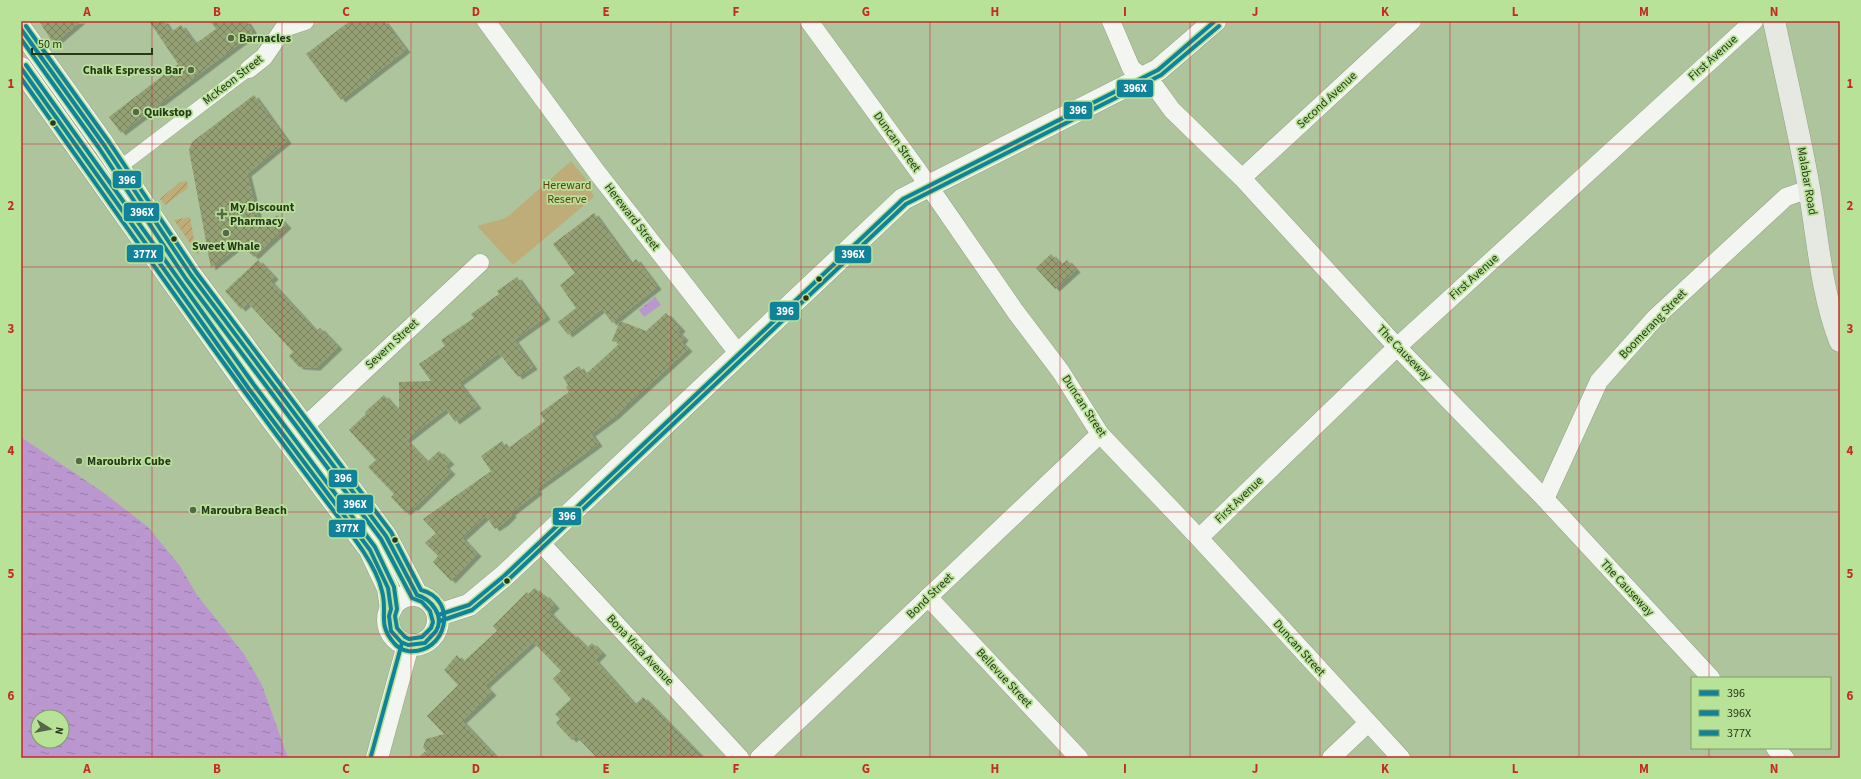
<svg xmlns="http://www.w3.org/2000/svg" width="1861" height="779" font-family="'Source Sans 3',sans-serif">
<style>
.green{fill:#bead79}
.garden{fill:url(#garden-furrows)}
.water{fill:url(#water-ripples);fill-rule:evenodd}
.building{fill:url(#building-cross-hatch);filter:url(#shadow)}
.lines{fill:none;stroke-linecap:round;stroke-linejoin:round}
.pedestrian-casing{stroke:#93a385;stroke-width:14}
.minor-casing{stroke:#93a385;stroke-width:19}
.tertiary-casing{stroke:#93a385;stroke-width:23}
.secondary-casing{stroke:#93a385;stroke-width:23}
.pedestrian{stroke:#f3f6f0;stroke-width:13}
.minor{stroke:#f3f6f0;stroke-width:18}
.tertiary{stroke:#f3f6f0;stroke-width:22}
.secondary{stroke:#e5e9e1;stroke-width:22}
.bus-1-casing{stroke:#b9e299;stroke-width:7}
.bus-2-casing{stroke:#b9e299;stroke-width:7}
.bus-3-casing{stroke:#b9e299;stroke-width:7}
.bus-1{stroke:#10839a;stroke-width:4}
.bus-2{stroke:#10839a;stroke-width:4}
.bus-3{stroke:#10839a;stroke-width:4}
.grid{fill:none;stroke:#c42a27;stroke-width:1;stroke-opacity:0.55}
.poi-dot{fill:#566848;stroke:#b9e299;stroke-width:1.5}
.bus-dot{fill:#27371a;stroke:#b9e299;stroke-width:1.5}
.labels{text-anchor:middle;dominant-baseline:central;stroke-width:3.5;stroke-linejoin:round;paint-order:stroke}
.poi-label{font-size:12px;font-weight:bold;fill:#27371a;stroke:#b9e299;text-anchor:start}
.street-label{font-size:12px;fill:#27371a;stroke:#b9e299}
.park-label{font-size:12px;fill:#5f4014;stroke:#b9e299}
.line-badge{stroke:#b9e299;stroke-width:1.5}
.badge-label{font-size:11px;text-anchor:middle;font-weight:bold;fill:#fff}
.neatline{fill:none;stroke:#c42a27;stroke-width:1.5}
.grid-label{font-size:13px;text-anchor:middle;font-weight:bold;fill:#c42a27}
</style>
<defs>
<pattern id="garden-furrows" width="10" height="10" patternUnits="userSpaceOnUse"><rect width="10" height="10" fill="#bead79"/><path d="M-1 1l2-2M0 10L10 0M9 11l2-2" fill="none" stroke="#9a8e62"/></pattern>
<pattern id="water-ripples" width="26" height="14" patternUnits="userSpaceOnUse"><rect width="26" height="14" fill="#bb97cf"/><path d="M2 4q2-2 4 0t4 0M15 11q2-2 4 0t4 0" fill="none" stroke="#987ca7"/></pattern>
<pattern id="building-cross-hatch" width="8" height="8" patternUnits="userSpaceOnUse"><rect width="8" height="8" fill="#95a074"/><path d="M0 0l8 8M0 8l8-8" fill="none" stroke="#7a835e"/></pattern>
<filter id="shadow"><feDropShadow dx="4.5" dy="2.5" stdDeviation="0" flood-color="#0004"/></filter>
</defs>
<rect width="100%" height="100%" fill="#aec49d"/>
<!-- green -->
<path class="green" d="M571,161L585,178L594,197L513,265L477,226L506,218Z"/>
<!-- garden -->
<g class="garden">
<path d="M187,181L188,188L165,205L160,199L180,182Z"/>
<path d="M190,217L195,245H197L199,256L174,220Z"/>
</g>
<!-- water -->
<g class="water">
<path d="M655,297L661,305L644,317L639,310Z"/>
<path d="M21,437L104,493L148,527L180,566L197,595L244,654L262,685L288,758H21ZM38,717H62V741H38Z"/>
</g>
<!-- building -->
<g class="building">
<path d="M39,21H81L54,44Z"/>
<path d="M149,21H164L171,32L181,25L195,44L216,29L210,21H246L252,30L251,35L121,133L109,117L178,64Z"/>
<path d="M350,21H384L406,50L341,100L306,54Z"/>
<path d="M254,95L287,141L247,174L261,230L277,215L287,226L254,257L241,244L211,268L189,150L192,142Z"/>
<path d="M594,213L631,264L636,259L657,287L612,323L602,309L568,335L558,322L576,308L560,285L575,273L553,244Z"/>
<path d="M1051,254L1061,265L1067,260L1076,270L1055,289L1036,268Z"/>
<path d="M258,260L274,277L270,281L316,331L320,328L338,347L316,368L299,367L289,356L293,352L248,303L241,309L225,291Z"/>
<path d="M517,277L546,317L514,340L533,367L518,377L499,353L459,383L477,406L455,422L446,409L406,440L427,462L439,451L450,462L445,466L451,472L414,508H411L406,513L391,497L394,494L368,467L376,460L349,430L366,414L365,412L384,395L399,412V382L431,381L419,364L445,346L441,340L474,318L471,314L499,294L497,291Z"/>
<path d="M666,313L681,329L678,332L684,338L681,342L688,349L615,416L591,434L598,444L536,489L538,492L511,513L512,515L504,523L495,529L486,516L462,538L477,554L451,581L433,562L438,556L425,543L436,533L423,519L491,471L481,456L502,441L507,449L545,421L540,413L569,392L566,387L568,385L563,377L579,366L585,375L620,343L612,341L620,321L646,331Z"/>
<path d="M535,588L542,596L545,595L555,606L549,612L571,635L573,634L587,648L592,643L602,653L595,660L635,705L643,697L703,758H597L576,736L572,740L556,723L560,719L555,714L571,699L553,679L561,671L533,642L485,686L492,693L462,721L497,758H418L426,751L423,747L426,739L444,734L427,716L458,685L444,670L457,655L463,662L497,631L493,626L527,592L528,594Z"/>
</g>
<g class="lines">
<!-- pedestrian casing -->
<g class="pedestrian-casing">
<path id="pedestrian" d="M119,168L249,69"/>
</g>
<!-- minor casing -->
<g class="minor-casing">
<g id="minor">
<path d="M486,21L596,171L738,353"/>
<path d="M809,21L919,172L1015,311L1061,372L1100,434L1199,538L1401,758"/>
<path d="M1111,21L1131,68L1156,88L1172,110L1242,178L1397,347L1545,499L1711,678"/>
<path d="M249,69L264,57L284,28L305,21"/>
<path d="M1242,178L1412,21"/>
<path d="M305,426L480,263"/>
<path d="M1545,499L1599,381L1656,317L1786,197L1809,189"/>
<path d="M1199,538L1397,347L1754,21"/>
<path d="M540,542L740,758"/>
<path d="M928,597L1079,758"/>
<path d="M1775,748L1785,758"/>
<path d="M759,758L1100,434"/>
<path d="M1331,758L1367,724"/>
</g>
</g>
<!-- tertiary casing -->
<g class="tertiary-casing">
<g id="tertiary">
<path d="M21,29L104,145L191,275L386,536L417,595"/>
<path d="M21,68L249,389L370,550L388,588L391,609"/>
<circle cx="413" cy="620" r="25"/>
<path d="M438,615L469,605L504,576L903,199L1158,70L1215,21"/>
<path d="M377,758L408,645"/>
</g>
</g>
<!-- secondary casing -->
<g class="secondary-casing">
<path id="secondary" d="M1774,21C1786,77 1799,132 1809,188C1818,239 1821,292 1840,341"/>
</g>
<!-- pedestrian -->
<use href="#pedestrian" class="pedestrian"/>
<!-- minor -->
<use href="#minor" class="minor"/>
<!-- tertiary -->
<use href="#tertiary" class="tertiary"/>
<!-- secondary -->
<use href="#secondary" class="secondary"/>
<!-- bus-1 casing -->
<g class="bus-1-casing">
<g id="bus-1">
<path d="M21,29L104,145L191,275L386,536L417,595C431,599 445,616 436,631C433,635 428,639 425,643L408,645L401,642L391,631L389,616L391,609L388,588L370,550L249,389L21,68"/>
<path d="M438,615L469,605L504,576L903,199L1158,70L1215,21"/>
</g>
</g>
<!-- bus-2 casing -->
<g class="bus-2-casing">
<g id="bus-2">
<path d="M21,39L99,148L186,279L381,539L412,598L422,602L430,611L433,622L431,628L422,637L409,639L405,637L397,628L395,616L397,609L394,587L375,547L254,385L26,65"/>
<path d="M440,621L472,610L508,580L906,204L1161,75L1219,26"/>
</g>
</g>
<!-- bus-3 casing -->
<g class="bus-3-casing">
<g id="bus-3">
<path d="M21,78C121,219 219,360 323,497C342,523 375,560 382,591C388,613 377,624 394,643C397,647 403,650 408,651C447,655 459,599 421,590L391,532L196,272L109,142L26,26"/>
<path d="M371,756L402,643"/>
</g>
</g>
<!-- bus-1 -->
<use href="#bus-1" class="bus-1"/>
<!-- bus-2 -->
<use href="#bus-2" class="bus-2"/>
<!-- bus-3 -->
<use href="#bus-3" class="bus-3"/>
</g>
<!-- grid -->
<path class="grid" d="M152,21V758M282,21V758M411,21V758M541,21V758M671,21V758M801,21V758M930,21V758M1060,21V758M1190,21V758M1320,21V758M1450,21V758M1579,21V758M1709,21V678M21,144H1840M21,267H1840M21,390H1840M21,512H1840M21,634H1840M1709,748V758"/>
<!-- markers -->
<g class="poi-dot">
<circle cx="231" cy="38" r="4"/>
<circle cx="191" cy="70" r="4"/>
<circle cx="136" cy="112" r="4"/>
<path d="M220 208h4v4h4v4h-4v4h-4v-4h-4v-4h4z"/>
<circle cx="226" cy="233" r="4"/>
<circle cx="79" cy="461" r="4"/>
<circle cx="193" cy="510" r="4"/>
</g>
<g class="bus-dot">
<circle cx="53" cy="123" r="3.5"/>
<circle cx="174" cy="239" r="3.5"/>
<circle cx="819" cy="279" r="3.5"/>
<circle cx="806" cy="298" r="3.5"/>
<circle cx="395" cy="540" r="3.5"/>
<circle cx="507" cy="581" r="3.5"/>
</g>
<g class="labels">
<!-- poi labels -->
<g class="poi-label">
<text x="239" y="38">Barnacles</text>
<text x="183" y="70" text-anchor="end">Chalk Espresso Bar</text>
<text x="144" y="112">Quikstop</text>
<text x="230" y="207">My Discount<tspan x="230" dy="14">Pharmacy</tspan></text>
<text x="226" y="246" text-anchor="middle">Sweet Whale</text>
<text x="87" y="461">Maroubrix Cube</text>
<text x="201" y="510">Maroubra Beach</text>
</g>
<!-- street labels -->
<g class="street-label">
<text transform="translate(1713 58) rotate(-42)">First Avenue</text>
<text transform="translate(233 80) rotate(-38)">McKeon Street</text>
<text transform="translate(1327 100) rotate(-43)">Second Avenue</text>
<text transform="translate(897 142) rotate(54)">Duncan Street</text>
<text transform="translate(1807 181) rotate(80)">Malabar Road</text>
<text transform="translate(632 217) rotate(52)">Hereward Street</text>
<text transform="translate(1474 277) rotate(-42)">First Avenue</text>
<text transform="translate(1653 324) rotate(-46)">Boomerang Street</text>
<text transform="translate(392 344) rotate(-43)">Severn Street</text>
<text transform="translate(1404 353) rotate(46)">The Causeway</text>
<text transform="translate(1084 406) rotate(57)">Duncan Street</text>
<text transform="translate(1239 500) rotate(-44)">First Avenue</text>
<text transform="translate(1627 588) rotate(47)">The Causeway</text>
<text transform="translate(930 596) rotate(-44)">Bond Street</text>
<text transform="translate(1299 648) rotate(48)">Duncan Street</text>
<text transform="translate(640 650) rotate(47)">Bona Vista Avenue</text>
<text transform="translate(1004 678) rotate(47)">Bellevue Street</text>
</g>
<!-- park labels -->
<g class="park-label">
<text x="567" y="185">Hereward<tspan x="567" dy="14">Reserve</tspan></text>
</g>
</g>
<g class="line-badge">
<rect x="1116" y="79" width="38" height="19" rx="4" fill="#10839a"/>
<rect x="1063" y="101" width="30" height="19" rx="4" fill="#10839a"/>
<rect x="112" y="170" width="30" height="19" rx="4" fill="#10839a"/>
<rect x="123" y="202" width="37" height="20" rx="4" fill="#10839a"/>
<rect x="126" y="244" width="38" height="19" rx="4" fill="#10839a"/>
<rect x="834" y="245" width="38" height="19" rx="4" fill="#10839a"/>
<rect x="769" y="301" width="31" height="20" rx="4" fill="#10839a"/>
<rect x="328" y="469" width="30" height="19" rx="4" fill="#10839a"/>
<rect x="336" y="494" width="38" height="20" rx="4" fill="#10839a"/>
<rect x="552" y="507" width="30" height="19" rx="4" fill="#10839a"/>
<rect x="328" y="519" width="38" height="19" rx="4" fill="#10839a"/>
</g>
<g class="badge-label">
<text x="1135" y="92">396X</text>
<text x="1078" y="114">396</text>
<text x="127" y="184">396</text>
<text x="142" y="216">396X</text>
<text x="145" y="258">377X</text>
<text x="853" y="258">396X</text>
<text x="785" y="315">396</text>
<text x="343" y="482">396</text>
<text x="355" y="508">396X</text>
<text x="567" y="520">396</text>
<text x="347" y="532">377X</text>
</g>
<!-- border -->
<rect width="1861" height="779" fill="none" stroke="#b9e299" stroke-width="44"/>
<!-- legend -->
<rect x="1691" y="677" width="140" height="72" fill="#b9e299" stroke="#7f9e66"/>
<rect x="1699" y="690" width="20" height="6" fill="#10839a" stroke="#7f9e66"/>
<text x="1727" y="697" font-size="12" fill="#27371a">396</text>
<rect x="1699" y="710" width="20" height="6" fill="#10839a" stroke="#7f9e66"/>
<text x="1727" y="717" font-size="12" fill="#27371a">396X</text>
<rect x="1699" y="730" width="20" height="6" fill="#10839a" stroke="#7f9e66"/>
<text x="1727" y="737" font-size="12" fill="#27371a">377X</text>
<!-- north arrow -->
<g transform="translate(50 729) rotate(101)"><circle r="19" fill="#b9e299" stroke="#7f9e66"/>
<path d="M0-3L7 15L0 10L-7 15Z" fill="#566848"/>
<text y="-6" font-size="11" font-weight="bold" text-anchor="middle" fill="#27371a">N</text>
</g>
<!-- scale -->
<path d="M32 48v6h120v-6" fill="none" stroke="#27371a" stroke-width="2"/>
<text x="38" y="48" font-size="12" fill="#27371a" stroke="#b9e299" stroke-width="3" paint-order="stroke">50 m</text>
<rect x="22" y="22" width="1817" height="735" class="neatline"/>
<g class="grid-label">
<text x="87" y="16">A</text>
<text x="217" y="16">B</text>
<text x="346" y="16">C</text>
<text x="476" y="16">D</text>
<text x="606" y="16">E</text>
<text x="736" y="16">F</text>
<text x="866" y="16">G</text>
<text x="995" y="16">H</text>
<text x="1125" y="16">I</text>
<text x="1255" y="16">J</text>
<text x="1385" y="16">K</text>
<text x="1515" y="16">L</text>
<text x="1644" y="16">M</text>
<text x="1774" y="16">N</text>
<text x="11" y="88">1</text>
<text x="1850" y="88">1</text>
<text x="11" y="210">2</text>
<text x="1850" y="210">2</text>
<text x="11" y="333">3</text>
<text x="1850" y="333">3</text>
<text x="11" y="455">4</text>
<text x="1850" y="455">4</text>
<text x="11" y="578">5</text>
<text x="1850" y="578">5</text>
<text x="11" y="700">6</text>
<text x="1850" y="700">6</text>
<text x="87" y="773">A</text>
<text x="217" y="773">B</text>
<text x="346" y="773">C</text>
<text x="476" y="773">D</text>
<text x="606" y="773">E</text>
<text x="736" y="773">F</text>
<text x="866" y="773">G</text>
<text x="995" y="773">H</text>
<text x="1125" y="773">I</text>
<text x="1255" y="773">J</text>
<text x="1385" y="773">K</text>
<text x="1515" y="773">L</text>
<text x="1644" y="773">M</text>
<text x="1774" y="773">N</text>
</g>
</svg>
